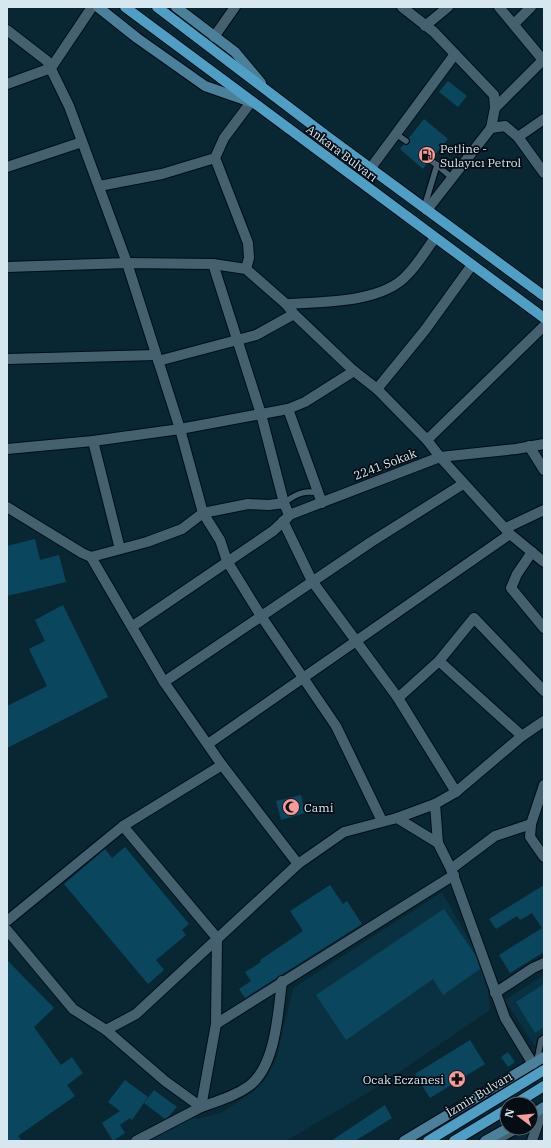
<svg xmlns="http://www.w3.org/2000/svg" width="551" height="1148" font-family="'IBM Plex Serif',serif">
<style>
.built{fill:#0a3141}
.building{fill:#0a475f}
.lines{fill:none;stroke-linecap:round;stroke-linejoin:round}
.service-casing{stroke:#000e17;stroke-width:8}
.minor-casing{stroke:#000e17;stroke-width:12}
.secondary-casing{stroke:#000e17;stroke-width:12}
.primary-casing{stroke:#000e17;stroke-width:12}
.service{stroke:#456170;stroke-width:5.5}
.minor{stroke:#456170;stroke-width:10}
.secondary{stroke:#4a809a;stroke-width:10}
.primary{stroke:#4f9ec3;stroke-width:10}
.labels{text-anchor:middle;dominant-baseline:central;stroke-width:3.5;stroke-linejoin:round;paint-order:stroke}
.poi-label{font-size:12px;fill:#d7e7f0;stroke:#040d13;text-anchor:start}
.street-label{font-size:12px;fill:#d7e7f0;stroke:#040d13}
</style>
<rect width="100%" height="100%" fill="#092633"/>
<!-- built -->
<g class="built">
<path d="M442,892L486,970L490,1010L379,1086L286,1141H124L183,1112L198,1119L223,1112L252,1092L264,1081L276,1060L293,988Z"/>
<path d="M544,975V1047L538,1051L505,1000Z"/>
</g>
<!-- building -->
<g class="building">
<path d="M448,81L467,96L458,107L439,92Z"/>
<path d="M424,119L448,139L433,157H427V163L423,169L400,149L404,144H409V138Z"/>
<path d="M35,539L40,560L59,555L66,582L7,596V546Z"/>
<path d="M63,605L108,697L7,748V706L47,686L29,649L45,641L35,620Z"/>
<path d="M301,795L305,813L281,820L276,801Z"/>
<path d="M125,847L189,924L182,930L186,935L156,960L164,970L148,984L64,884L105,849L112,858Z"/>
<path d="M330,885L343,904L347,901L362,924L245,998L239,989L251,981L245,972L261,962L260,960L303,931L290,911Z"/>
<path d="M544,885V952L510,973L499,955L542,928L532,913L520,920L517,916L496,929L489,919Z"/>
<path d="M444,909L476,956L480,969L443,995L433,979L346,1040L316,995Z"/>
<path d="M7,960L54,1008L34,1027L61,1065L72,1057L83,1073L67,1085L75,1096L18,1136L22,1141H7Z"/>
<path d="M544,984V1027L535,1033L516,1002Z"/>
<path d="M470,1040L485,1064L430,1098L415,1074Z"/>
<path d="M508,1052L515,1062L508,1067L501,1057Z"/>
<path d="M125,1080L148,1097L132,1120L130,1118L120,1125L125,1133L113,1141L102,1123L120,1111L108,1102Z"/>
<path d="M154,1090L177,1107L169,1116L165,1119L144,1103Z"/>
<path d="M385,1105L392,1118L355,1141H331Z"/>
</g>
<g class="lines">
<!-- service casing -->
<g class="service-casing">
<g id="service">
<path d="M396,134L406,141"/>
<path d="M437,165L452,178"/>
<path d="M424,208L437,165L430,160"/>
<path d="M284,503C296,494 304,490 318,493"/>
<path d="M537,1061L541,1040L544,1038"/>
<path d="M498,1141L522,1128"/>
</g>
</g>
<!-- minor casing -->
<g class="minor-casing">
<g id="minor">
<path d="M402,7L434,32L494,95L495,108L491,128"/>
<path d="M499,7L543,60"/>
<path d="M514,24L531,7"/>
<path d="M425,26L448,7"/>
<path d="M7,30L47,61L69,106L127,263L180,429L203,513L182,529L147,542L91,557L82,553L7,507"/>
<path d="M214,37L235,7"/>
<path d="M7,84L51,68L92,7"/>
<path d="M495,108L544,59"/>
<path d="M518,137L544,119"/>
<path d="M7,167L82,142"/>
<path d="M370,169L455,54"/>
<path d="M99,186L162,174L215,158"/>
<path d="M427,210L491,128L505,126L518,137L544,173"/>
<path d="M213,264L261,414L284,503"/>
<path d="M7,267L127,263L213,264L246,269L286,304L294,314L354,371L377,389L427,440L440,457L516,449L544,444"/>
<path d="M246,269L249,258L248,243L215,158L224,138L251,102"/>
<path d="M286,304C322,302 382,303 407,275C418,264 426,250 435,238"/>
<path d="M7,359L156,355"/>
<path d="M158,361L256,335L294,314"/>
<path d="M377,389L425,330L472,265"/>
<path d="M288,409L322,503"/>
<path d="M427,440L544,326"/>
<path d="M93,441L120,549"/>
<path d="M529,446L544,470"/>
<path d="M7,449L93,441L180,429L288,409L305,402L354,371"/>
<path d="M283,521L312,581L398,698L439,661L474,618L544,691"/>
<path d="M506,528L544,510"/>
<path d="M532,552L517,574L511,588L544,628"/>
<path d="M91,557L164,682L222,765L298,864"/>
<path d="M133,626L273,531L288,517"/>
<path d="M439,661L522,736"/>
<path d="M164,682L371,542L463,484"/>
<path d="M398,698L456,792"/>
<path d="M208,744L510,534"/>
<path d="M544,785L531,824L530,837L544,857"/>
<path d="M435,804L438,843"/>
<path d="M397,818L435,804L456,792L522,736L544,721"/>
<path d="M382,821L336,726L261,616L227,561L220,540L203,513L248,504L269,505L284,503L289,515L440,457L510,534L544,562"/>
<path d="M123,826L217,938L216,1024L201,1107C218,1101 235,1096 249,1086C276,1066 278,1012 282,981"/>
<path d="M451,869L495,836L531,824"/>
<path d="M7,921L123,826L222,765"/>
<path d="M7,930L73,1009L106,1030L136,1014L298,864L344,832L397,818L438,843L451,869L505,1018L533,1064"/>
<path d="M495,993L533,968L544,963"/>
<path d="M216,1024L454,875"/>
<path d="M106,1030L165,1081L201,1107L136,1141"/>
<path d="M532,1141L543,1108"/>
</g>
</g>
<!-- secondary casing -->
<g class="secondary-casing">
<g id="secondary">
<path d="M98,7L137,38L205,86L251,102"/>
<path d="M176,7L235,52L261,83"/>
<path d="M531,1115L544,1107"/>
<path d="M404,1141L544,1057"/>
<path d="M485,1141L508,1128"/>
</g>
</g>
<!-- primary casing -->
<g class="primary-casing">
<g id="primary">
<path d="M125,7L544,318"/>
<path d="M157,7L328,137L544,296"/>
<path d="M515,1104L544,1086"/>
<path d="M428,1141L544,1070"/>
<path d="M454,1141L507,1109"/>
</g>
</g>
<!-- service -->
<use href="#service" class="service"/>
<!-- minor -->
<use href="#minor" class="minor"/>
<!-- secondary -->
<use href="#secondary" class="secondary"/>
<!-- primary -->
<use href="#primary" class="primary"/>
</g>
<!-- icons -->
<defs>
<g id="fuel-disc" transform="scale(0.9)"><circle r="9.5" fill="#f59b99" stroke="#040d13"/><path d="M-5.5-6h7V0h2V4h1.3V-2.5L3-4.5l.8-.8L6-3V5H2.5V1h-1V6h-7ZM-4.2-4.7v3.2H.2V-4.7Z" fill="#111"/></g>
<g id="mosque-disc" transform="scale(0.9)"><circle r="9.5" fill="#f59b99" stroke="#040d13"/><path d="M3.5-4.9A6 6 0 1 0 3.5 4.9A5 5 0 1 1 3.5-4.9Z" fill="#111"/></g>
<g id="pharmacy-disc" transform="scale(0.9)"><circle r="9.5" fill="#f59b99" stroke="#040d13"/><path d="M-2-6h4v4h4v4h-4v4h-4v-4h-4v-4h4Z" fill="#111"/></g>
</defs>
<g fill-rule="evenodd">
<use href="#fuel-disc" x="427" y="155"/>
<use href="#mosque-disc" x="291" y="807"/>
<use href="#pharmacy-disc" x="457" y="1079"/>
</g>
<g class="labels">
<!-- poi labels -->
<g class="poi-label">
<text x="440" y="148">Petline -<tspan x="440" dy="14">Sulayıcı Petrol</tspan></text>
<text x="304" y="807">Cami</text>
<text x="444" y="1079" text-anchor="end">Ocak Eczanesi</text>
</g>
<!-- street labels -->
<g class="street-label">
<text transform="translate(342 153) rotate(37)">Ankara Bulvarı</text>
<text transform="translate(385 464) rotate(-21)">2241 Sokak</text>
<text transform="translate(479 1094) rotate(-31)">İzmir Bulvarı</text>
</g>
</g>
<!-- border -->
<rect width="551" height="1148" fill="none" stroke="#d7e7f0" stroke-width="16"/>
<!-- north arrow -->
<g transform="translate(519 1116) rotate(286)"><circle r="19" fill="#040d13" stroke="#58646b"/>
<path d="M0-3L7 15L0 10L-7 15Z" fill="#f59b99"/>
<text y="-6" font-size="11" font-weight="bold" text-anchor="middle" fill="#d7e7f0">N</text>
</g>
</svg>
